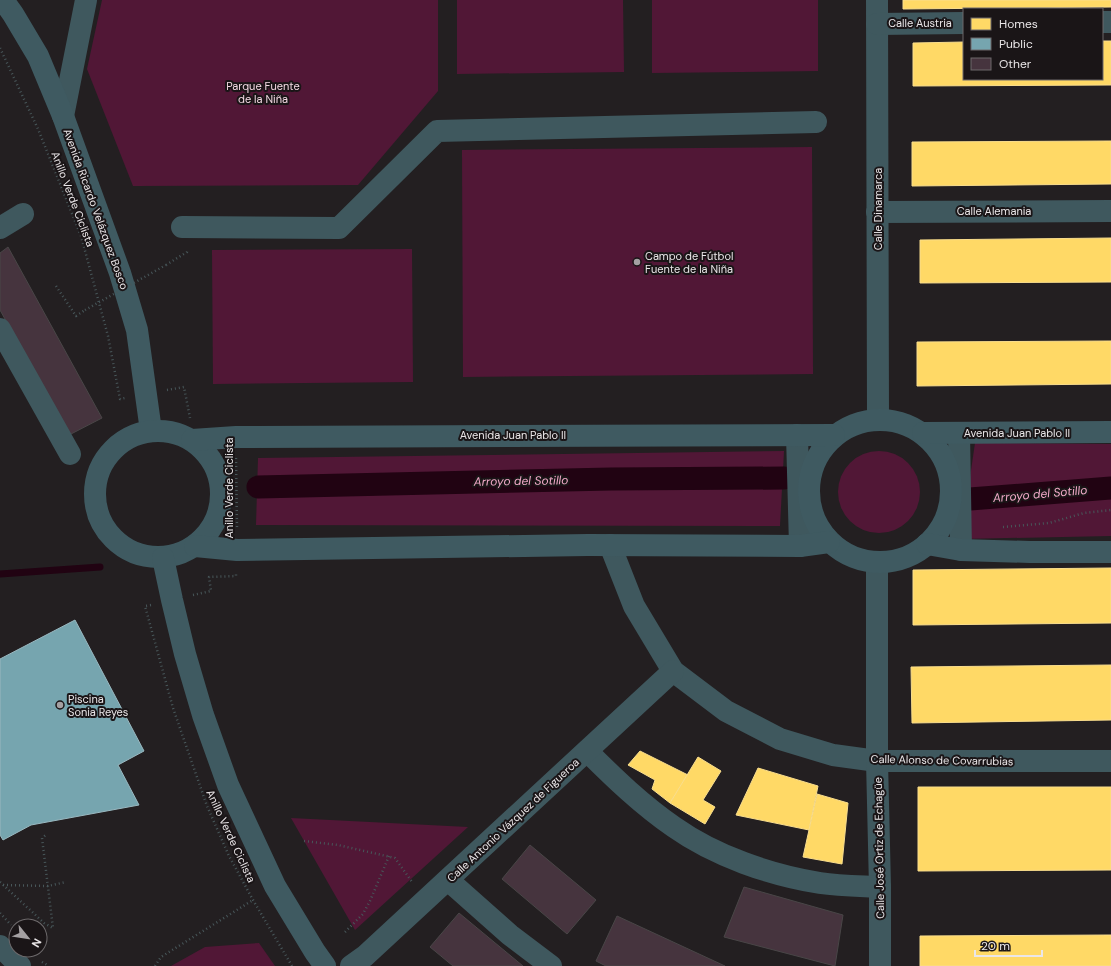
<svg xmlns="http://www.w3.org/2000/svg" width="1111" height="966" font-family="'DM Sans',sans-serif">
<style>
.green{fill:#511736}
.homes{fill:#ffd966;stroke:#f9dd8d}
.public{fill:#76a5af;stroke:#99b8c0}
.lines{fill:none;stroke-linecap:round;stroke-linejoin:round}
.stream{stroke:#210312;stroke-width:7}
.canal{stroke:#210312;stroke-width:23}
.building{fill:#46343e;stroke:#494647}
.path{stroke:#48575a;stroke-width:2.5;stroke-dasharray:1 3;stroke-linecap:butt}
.street{stroke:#3f585e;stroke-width:22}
.secondary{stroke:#3f5a61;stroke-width:22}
.path-bridge{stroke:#48575a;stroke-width:2.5;stroke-dasharray:1 3;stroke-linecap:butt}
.poi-dot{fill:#a4a0a2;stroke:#1a1517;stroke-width:1.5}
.labels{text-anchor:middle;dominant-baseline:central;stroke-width:4;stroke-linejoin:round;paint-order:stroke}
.street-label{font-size:11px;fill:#eae6e8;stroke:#1a1517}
.park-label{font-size:11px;fill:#f3d9e3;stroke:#1a1517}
.poi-label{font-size:11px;fill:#eae6e8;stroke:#1a1517;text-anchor:start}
.water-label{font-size:12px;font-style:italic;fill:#f2aac9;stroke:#1a1517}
</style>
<rect width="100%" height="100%" fill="#231f21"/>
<!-- green -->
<g class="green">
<path d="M102,0H438V91L358,185L133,186L87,69Z"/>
<path d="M457,0H623L624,72L457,74Z"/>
<path d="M652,0H818V71L652,73Z"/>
<path d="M812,147L813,374L463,377L462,150Z"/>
<path d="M412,249L413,382L213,384L212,250Z"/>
<path d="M975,443L1111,444V536L961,539Z"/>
<path d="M784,451L780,526L256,525L258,458Z"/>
<circle cx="879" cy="492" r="41"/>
<path d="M291,818L468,827L355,930Z"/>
<path d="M259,943L275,966H171L205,947Z"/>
</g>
<!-- homes -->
<g class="homes">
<path d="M903,0H1111V7L903,9Z"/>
<path d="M1102,41H1111V85L913,86V43L964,42V79H1102Z"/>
<path d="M1111,141V184L912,186V142Z"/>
<path d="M1111,238V282L920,283V240Z"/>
<path d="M1111,341V384L917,386V342Z"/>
<path d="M1111,568V623L913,625V570Z"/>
<path d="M1111,665V720L912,723L911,667Z"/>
<path d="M640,751L688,775L670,803L652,789L655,780L628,765Z"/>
<path d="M698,757L721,771L703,800L715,807L705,824L670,803Z"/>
<path d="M758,768L818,786L809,830L736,815Z"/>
<path d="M918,787H1111V870L918,871Z"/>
<path d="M817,794L848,803L842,864L803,857Z"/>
<path d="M1111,935V966H920V936Z"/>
</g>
<!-- public -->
<path class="public" d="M75,620L144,751L118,765L139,805L31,825L3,840L0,835V659Z"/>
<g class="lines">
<!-- stream -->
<path class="stream" d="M0,574L100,567"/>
<!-- canal -->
<g class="canal">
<path d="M258,487L611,479L784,478"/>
<path d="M970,499L1111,488"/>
</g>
</g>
<!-- building -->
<g class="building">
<path d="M8,247L102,418L69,435L0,310V253Z"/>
<path d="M530,845L596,900L567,934L502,879Z"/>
<path d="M744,887L843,915L835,966L724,937Z"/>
<path d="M459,913L523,966H453L430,947Z"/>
<path d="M617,916L725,966H606L596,961Z"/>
</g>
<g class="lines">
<!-- path -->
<g class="path">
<path d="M0,48L38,129L81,236L108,336L120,399L125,398"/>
<path d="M166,265L187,252V249"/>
<path d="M56,286L76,316L85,310"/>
<path d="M167,390L184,387L190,418"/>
<path d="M236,458L237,527"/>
<path d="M1003,527L1049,523L1084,513L1111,510"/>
<path d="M193,595L211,591L209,577L236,576V572"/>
<path d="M151,605L145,606L173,708L207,806L229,856L253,900L292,966"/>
<path d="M304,841L338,845L395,858L412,882"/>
<path d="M0,882L44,923L53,928L42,838L47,834"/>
<path d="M3,885L48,886L66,882"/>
<path d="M0,913L11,925"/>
<path d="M345,932L363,914L370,901L389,856"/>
<path d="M42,962L49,966"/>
<path d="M155,966L161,957L253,900"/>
</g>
<!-- street -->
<g class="street">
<path d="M877,0L878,418"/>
<path d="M1102,22H1111"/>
<path d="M877,24L964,23"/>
<path d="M63,116L86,0"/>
<path d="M877,212L1111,211"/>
<path d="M182,227L339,228L437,131L816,122"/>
<path d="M0,228L23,214"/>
<path d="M0,329L70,454"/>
<path d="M959,433L961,550"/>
<path d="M797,435L800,546"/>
<path d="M610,545L634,606L673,671L726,711L780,739L833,755L877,761H1111"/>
<path d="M877,563V761L880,887V966"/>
<path d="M587,751C614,778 642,805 674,827C715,856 770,875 820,883C840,886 860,886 880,887"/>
<path d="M448,880L510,935L551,966"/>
<path d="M0,946L20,966"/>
<path d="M351,966L365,956L673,671"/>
</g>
<!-- secondary -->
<g class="secondary">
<path d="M3,0L13,14L38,56L63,116L120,273L137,330L151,431"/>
<circle cx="880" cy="491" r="71"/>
<circle cx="158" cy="494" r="63"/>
<path d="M923,433L1111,432"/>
<path d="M192,440L236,437L834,435"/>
<path d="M927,544L961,550L1030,552H1111"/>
<path d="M195,546L237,550L588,545L800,546L829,542"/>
<path d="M163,558L172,600L185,654L203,715L228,785L275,886L315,952L325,966"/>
</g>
<!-- path-bridge -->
<path class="path-bridge" d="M85,310L166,265"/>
</g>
<!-- markers -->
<g class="poi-dot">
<circle cx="637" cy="262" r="4"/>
<circle cx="60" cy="705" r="4"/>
</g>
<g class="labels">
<!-- street labels -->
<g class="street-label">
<text x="920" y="23">Calle Austria</text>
<text transform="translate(73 199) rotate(69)">Anillo Verde Ciclista</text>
<text transform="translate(96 209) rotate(70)">Avenida Ricardo Velázquez Bosco</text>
<text transform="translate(878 209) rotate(-90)">Calle Dinamarca</text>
<text x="994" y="211">Calle Alemania</text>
<text x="1017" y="433">Avenida Juan Pablo II</text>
<text x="513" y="435">Avenida Juan Pablo II</text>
<text transform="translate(229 488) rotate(-90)">Anillo Verde Ciclista</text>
<text transform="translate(942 760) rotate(1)">Calle Alonso de Covarrubias</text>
<text transform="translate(513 820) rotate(-43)">Calle Antonio Vázquez de Figueroa</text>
<text transform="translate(231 836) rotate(65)">Anillo Verde Ciclista</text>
<text transform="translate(879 848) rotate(-91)">Calle José Ortiz de Echagüe</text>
</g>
<!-- park labels -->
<g class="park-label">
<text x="263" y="86">Parque Fuente<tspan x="263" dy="13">de la Niña</tspan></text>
</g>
<!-- poi labels -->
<g class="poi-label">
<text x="645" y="256">Campo de Fútbol<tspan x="645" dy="13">Fuente de la Niña</tspan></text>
<text x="68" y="699">Piscina<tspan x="68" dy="13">Sonia Reyes</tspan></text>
</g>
<!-- water labels -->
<g class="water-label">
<text transform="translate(521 481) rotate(-1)">Arroyo del Sotillo</text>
<text transform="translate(1040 494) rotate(-5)">Arroyo del Sotillo</text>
</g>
</g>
<!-- legend -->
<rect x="963" y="8" width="140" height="72" fill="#1a1517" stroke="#6d696b"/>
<rect x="971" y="18" width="20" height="12" fill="#ffd966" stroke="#6d696b"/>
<text x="999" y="28" font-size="12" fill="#eae6e8">Homes</text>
<rect x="971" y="38" width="20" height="12" fill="#76a5af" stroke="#6d696b"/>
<text x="999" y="48" font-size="12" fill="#eae6e8">Public</text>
<rect x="971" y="58" width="20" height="12" fill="#46343e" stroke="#6d696b"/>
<text x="999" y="68" font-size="12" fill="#eae6e8">Other</text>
<!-- north arrow -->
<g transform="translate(28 938) rotate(120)"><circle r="19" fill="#1a1517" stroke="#6d696b"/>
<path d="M0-3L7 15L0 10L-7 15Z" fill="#a4a0a2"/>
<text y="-6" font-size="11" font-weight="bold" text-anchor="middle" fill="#eae6e8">N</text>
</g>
<!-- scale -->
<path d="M975 950v6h67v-6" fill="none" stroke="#eae6e8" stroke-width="2"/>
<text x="981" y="950" font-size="12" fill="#eae6e8" stroke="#1a1517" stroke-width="3" paint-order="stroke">20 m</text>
</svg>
